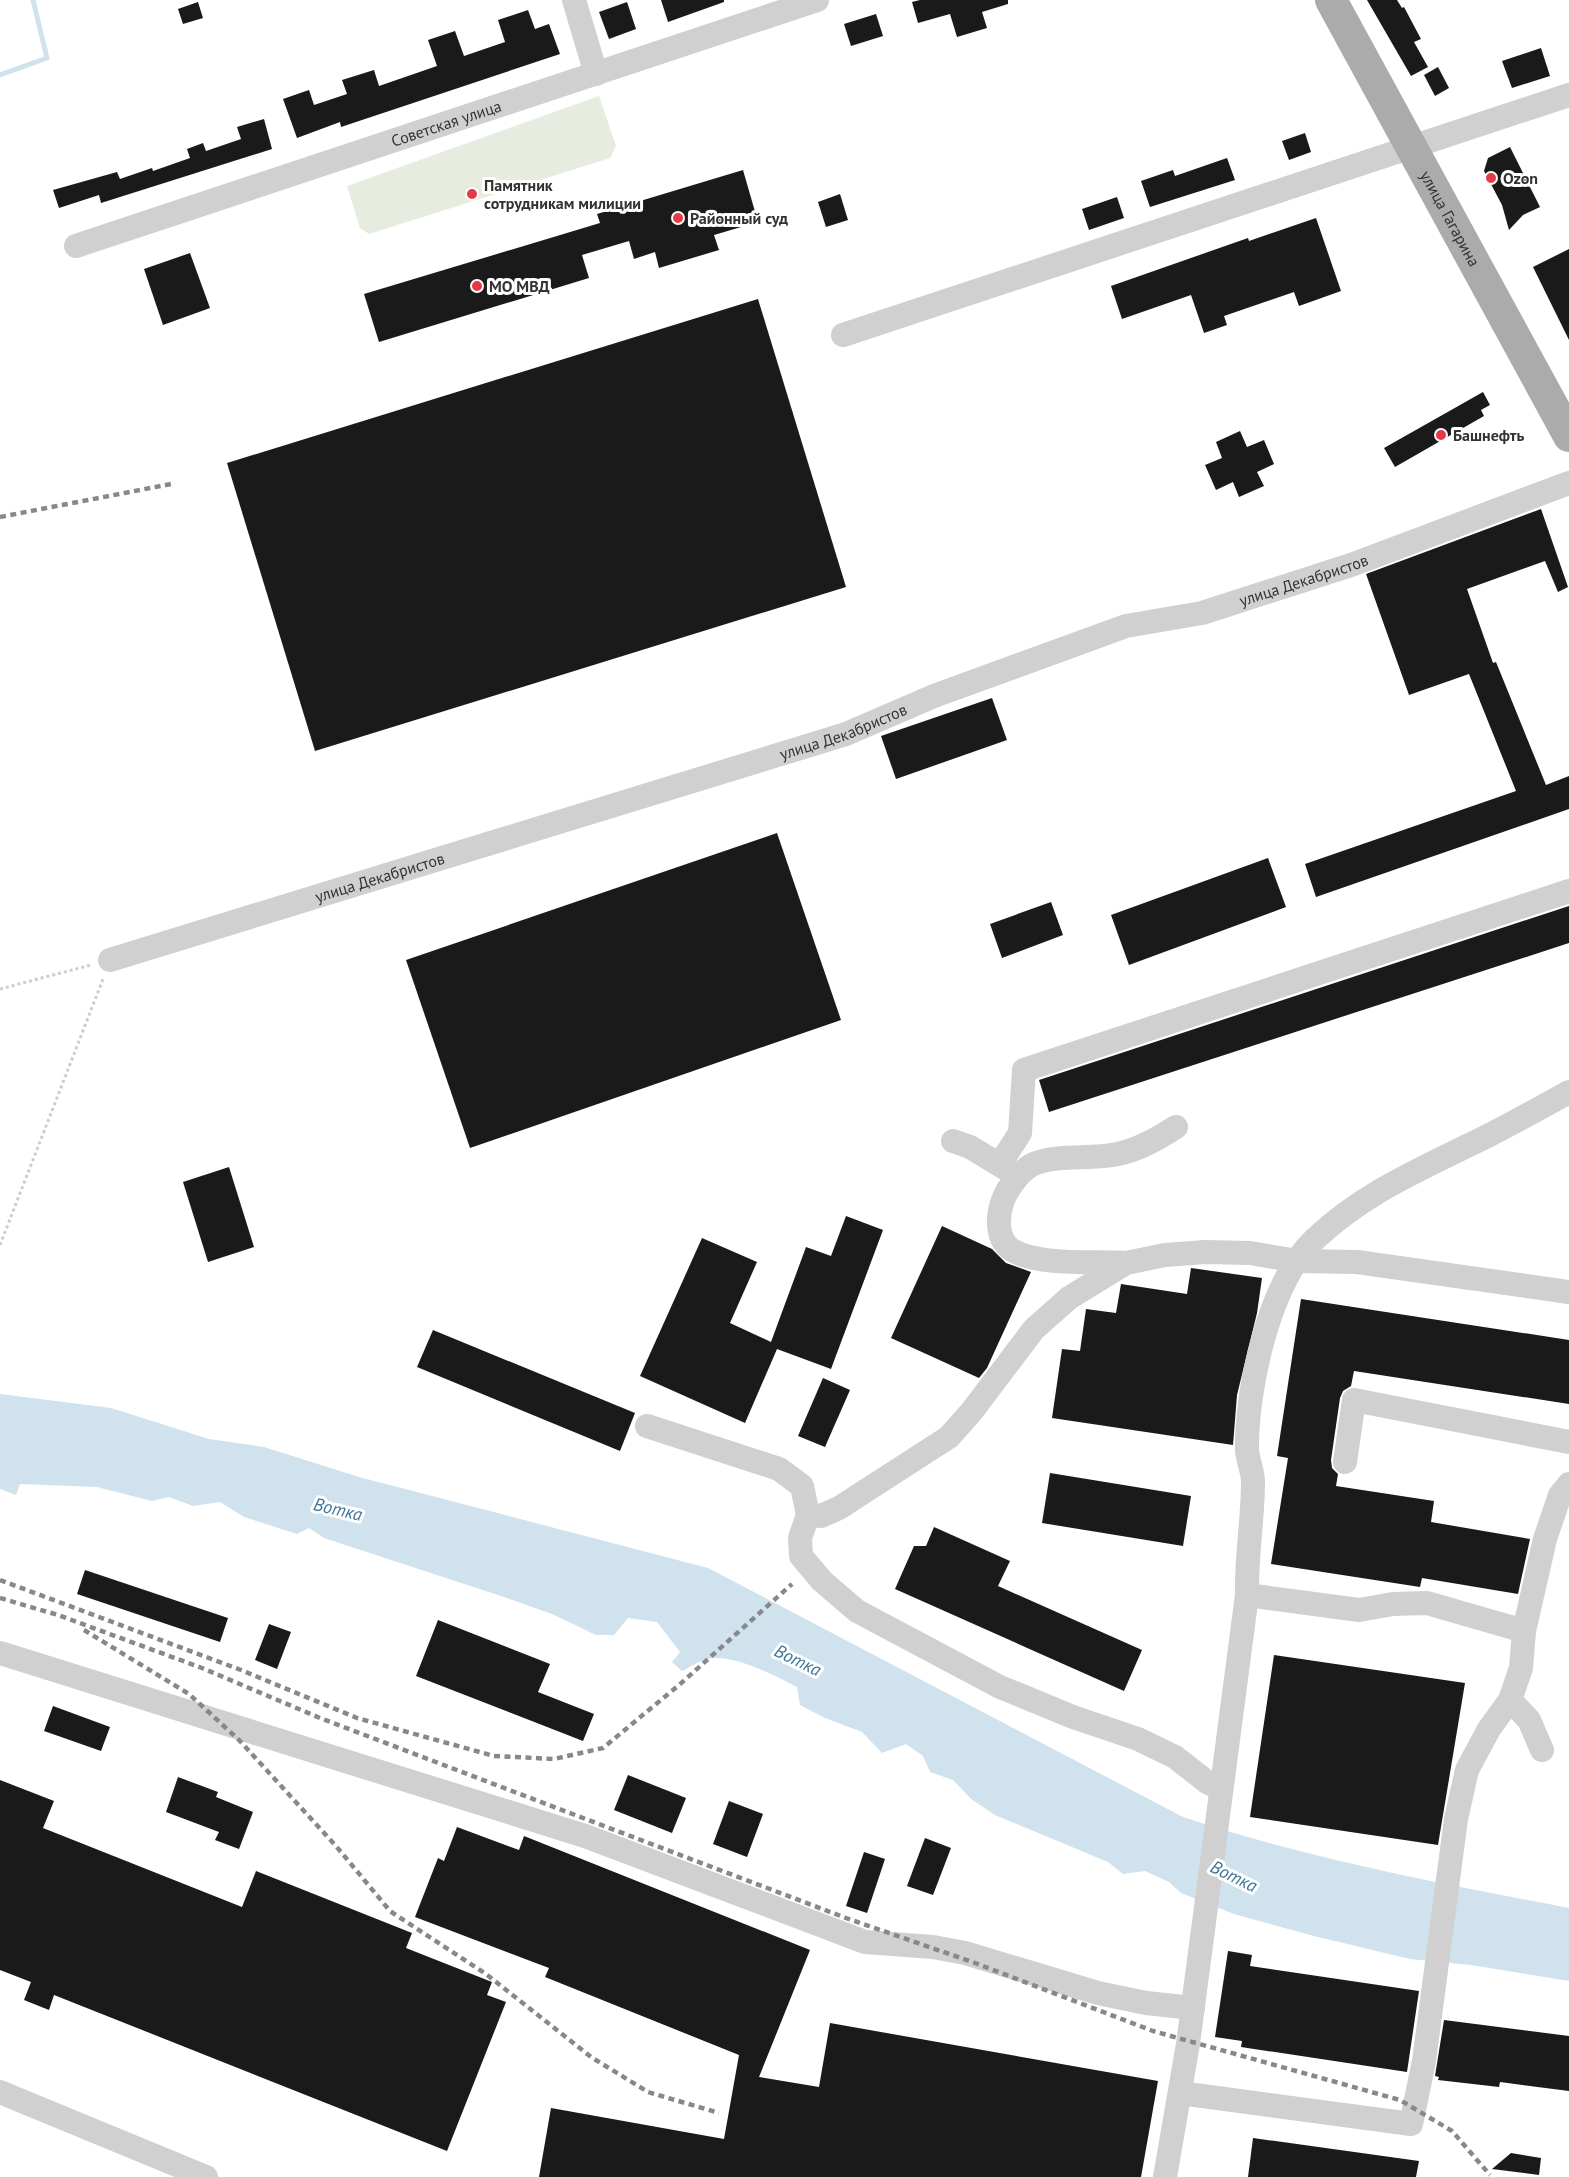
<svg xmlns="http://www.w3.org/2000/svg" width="1569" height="2177" font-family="'PT Sans',sans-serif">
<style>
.green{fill:#e6ecdf}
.water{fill:#cfe2ee}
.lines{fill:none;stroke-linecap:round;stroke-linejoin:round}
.stream{stroke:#cfe2ee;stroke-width:5}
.building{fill:#1a1a1a}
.path{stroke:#cdcdcd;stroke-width:3;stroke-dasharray:3 3;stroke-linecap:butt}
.minor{stroke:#d0d0d0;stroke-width:24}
.major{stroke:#ababab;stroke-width:32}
.rail{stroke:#888;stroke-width:4.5;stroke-dasharray:6 4.5;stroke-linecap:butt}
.poi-dot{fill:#e63946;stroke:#fff;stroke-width:2}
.labels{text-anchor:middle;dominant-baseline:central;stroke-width:6;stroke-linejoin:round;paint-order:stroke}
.street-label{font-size:16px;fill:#333;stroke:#fff}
.poi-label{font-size:16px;font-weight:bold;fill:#333;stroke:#fff;text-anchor:start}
.water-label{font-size:18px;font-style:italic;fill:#3f7597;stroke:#fff}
</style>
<rect width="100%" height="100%" fill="#fff"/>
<!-- green -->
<path class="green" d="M599,96L616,146L610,158L369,234L360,228L347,186Z"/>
<!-- water -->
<path class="water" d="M0,1394L111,1408L209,1439L264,1447L359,1477L708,1568L1183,1817C1309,1859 1439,1883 1569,1908V1981L1471,1965L1410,1959L1314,1936L1234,1914L1181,1893L1169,1882L1145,1871L1123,1874L1108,1862L995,1815L971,1799L953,1780L930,1772L923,1756L906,1744L882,1753L862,1732L825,1718L800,1705L797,1687C776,1676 732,1653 708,1659C699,1661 690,1667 682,1671L672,1662L680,1652L657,1622L628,1618L614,1635H596L552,1614L504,1597L324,1538L309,1528L297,1534L244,1517L220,1502L193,1506L169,1497L152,1501L97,1487L20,1484L16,1495L0,1489Z"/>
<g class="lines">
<!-- stream -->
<path class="stream" d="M0,75L47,58L33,0"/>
</g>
<!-- building -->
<g class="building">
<path d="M661,0H724V2L668,22Z"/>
<path d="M920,0H1008V4L982,12L987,28L957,37L950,14L918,23L912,2Z"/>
<path d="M1367,0H1397L1402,8L1404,7L1421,39L1414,42L1428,67L1411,76Z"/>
<path d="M198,2L203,18L183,24L178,9Z"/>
<path d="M627,2L636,29L609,39L599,12Z"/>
<path d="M528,10L535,29L549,24L560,54L341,127L340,122L297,138L283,99L309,90L314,105L347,94L342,80L374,70L379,86L437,66L428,40L455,31L464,56L505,42L498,20Z"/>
<path d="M876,14L883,36L851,46L844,24Z"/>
<path d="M1541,48L1550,76L1512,88L1502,61Z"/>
<path d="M1438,67L1449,88L1435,96L1424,75Z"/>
<path d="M264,119L272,149L101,203L99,195L59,208L53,190L117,172L120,179L152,168L153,171L190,158L187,149L203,143L206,151L241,139L237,127Z"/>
<path d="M1305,133L1311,152L1289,160L1282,141Z"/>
<path d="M1510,147L1540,207L1523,215L1509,230L1502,205L1484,171L1488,158Z"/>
<path d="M1227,158L1235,180L1150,207L1141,181L1173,170L1175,176Z"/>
<path d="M743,170L758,222L714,235L719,250L659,268L655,252L634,259L629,241L582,255L589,278L379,342L364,294L600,223L597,214Z"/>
<path d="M840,194L848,220L826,227L818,202Z"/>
<path d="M1117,197L1124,218L1089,230L1082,209Z"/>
<path d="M1316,218L1341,291L1299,306L1294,292L1224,316L1227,325L1204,333L1191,295L1122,319L1111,286L1248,238L1249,241Z"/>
<path d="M1569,249V340L1533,267Z"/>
<path d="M190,253L210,308L163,325L144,269Z"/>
<path d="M758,299L846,587L315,751L227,463Z"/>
<path d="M1483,392L1490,405L1481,410L1484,416L1395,467L1384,448Z"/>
<path d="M1240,431L1247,447L1264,440L1274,464L1257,472L1264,486L1239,497L1233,482L1216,490L1205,465L1222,458L1216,442Z"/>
<path d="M1541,509L1568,587L1558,592L1545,561L1467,589L1493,663L1496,662L1546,785L1569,776V809L1316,897L1305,864L1516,791L1469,674L1409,695L1366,574Z"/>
<path d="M992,698L1007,740L896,779L881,736Z"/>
<path d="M777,833L841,1020L470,1148L406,960Z"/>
<path d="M1268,858L1286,907L1129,965L1111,915Z"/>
<path d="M1051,902L1063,935L1002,958L990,924Z"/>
<path d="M1569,906V943L1049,1112L1039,1080Z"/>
<path d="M229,1167L254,1247L208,1262L183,1182Z"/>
<path d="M846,1216L883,1230L831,1369L777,1349L745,1423L640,1376L702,1238L757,1262L730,1323L771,1342L806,1247L831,1256Z"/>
<path d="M942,1226L992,1249L1006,1263L1031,1272L987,1368L979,1378L891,1338Z"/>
<path d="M1191,1268L1262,1278L1257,1313L1237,1395L1233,1445L1052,1418L1062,1349L1080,1351L1086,1309L1116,1313L1121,1284L1187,1294Z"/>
<path d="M1301,1299L1569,1340V1404L1354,1371L1351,1386L1343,1391L1340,1398L1331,1460L1332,1468L1338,1474L1336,1486L1434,1501L1431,1522L1530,1539L1518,1594L1422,1578L1420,1587L1271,1564L1288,1458L1277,1456Z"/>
<path d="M433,1330L635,1413L620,1451L417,1367Z"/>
<path d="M823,1378L850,1390L825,1447L798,1436Z"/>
<path d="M1050,1473L1191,1496L1183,1546L1042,1523Z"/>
<path d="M934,1527L1010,1561L998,1586L1142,1650L1124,1691L895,1589L914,1546H926Z"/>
<path d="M85,1570L228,1618L220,1642L77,1594Z"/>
<path d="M438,1620L550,1664L538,1692L594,1714L583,1741L416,1676Z"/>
<path d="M269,1624L291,1632L277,1669L255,1660Z"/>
<path d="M1274,1655L1465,1683L1438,1845L1250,1817Z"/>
<path d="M53,1706L110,1727L101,1751L44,1731Z"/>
<path d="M628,1775L686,1798L672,1833L614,1810Z"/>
<path d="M178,1777L218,1792L216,1797L253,1812L239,1849L215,1840L219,1832L166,1812Z"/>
<path d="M0,1780L54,1801L43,1828L242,1907L256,1871L412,1933L406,1948L492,1982L487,1995L506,2002L447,2151L54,1995L49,2010L24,2000L31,1982L0,1970Z"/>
<path d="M729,1801L763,1814L747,1857L713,1844Z"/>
<path d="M457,1827L519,1850L524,1836L810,1950L759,2077L819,2087L830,2023L1158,2081L1141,2177H539L551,2108L724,2139L739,2055L545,1977L549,1968L415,1917L438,1858L444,1861Z"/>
<path d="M925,1838L951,1848L933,1895L907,1886Z"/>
<path d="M864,1852L885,1859L867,1913L846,1906Z"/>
<path d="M1228,1951L1252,1955L1250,1966L1419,1991L1407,2072L1241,2047L1242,2041L1215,2037Z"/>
<path d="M1444,2020L1569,2036V2091L1500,2082L1499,2087L1438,2080L1439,2077L1435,2076Z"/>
<path d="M1253,2138L1419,2161L1416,2177H1248Z"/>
<path d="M1511,2153L1541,2158L1539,2175L1492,2169Z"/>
</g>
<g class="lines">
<!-- path -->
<g class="path">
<path d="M0,989L91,965"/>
<path d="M0,1245L103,979"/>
</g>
<!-- minor -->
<g class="minor">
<path d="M574,0L596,74"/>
<path id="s1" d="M76,246L817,0"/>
<path d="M843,335L1569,95"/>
<path id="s2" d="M110,960L846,734L934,696L1126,626L1202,613L1351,565L1569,483"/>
<path d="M953,1141L970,1147L1013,1173"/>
<path d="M1000,1164L1020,1133L1024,1070L1569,891"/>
<path d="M1126,1263C1096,1261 1038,1266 1012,1250C996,1240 997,1216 1003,1200C1008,1187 1022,1168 1036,1163C1062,1154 1091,1160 1118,1154C1140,1149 1157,1139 1176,1127"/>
<path d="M647,1426L779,1469L802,1486L808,1515L800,1538L801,1556L822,1581L857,1611L1000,1687L1073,1717L1138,1739L1175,1757L1207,1782L1220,1788"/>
<path d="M1345,1462L1354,1400L1569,1442"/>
<path d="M808,1515L821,1516L839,1508L949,1437L972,1411L1034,1329L1069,1298L1126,1263L1165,1255L1205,1252L1250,1253L1297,1261L1357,1262L1569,1292"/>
<path d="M1247,1595L1359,1610L1393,1604L1427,1603L1524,1631"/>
<path d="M0,1653L585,1836L865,1942L933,1947L965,1953L1098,1993L1146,2003L1193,2008"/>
<path d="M1510,1700L1529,1720L1542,1750"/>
<path d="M0,2092L206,2177"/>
<path d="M1180,2093L1411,2124L1424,2061L1456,1819L1467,1770L1489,1729L1510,1700L1521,1668L1524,1631L1545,1539L1560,1495L1569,1484"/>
<path d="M1165,2177L1188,2044L1247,1595C1246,1557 1253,1520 1253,1482C1253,1471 1248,1461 1247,1451C1246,1389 1269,1282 1315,1239C1362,1195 1412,1173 1469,1145C1503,1129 1536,1110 1569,1092"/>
</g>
<!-- major -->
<path class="major" id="s3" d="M1331,0L1569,436"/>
<!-- rail -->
<g class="rail">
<path d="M0,517L171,484"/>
<path d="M0,1580L241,1670L357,1718L494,1756L554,1759L603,1748L679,1685L792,1584"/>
<path d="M0,1598L58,1615L202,1668L320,1718L846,1918L975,1963L1153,2031L1400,2100L1452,2131L1490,2175"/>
<path d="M84,1630L189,1694L239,1740L336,1846L390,1911L486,1974L591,2057L648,2092L719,2113"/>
</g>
</g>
<!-- markers -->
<g class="poi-dot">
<circle cx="1491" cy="178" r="6"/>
<circle cx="472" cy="194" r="6"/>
<circle cx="678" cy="218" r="6"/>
<circle cx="477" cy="286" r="6"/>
<circle cx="1441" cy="435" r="6"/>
</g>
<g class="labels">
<!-- street labels -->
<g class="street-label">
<text stroke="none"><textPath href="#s1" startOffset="390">Советская улица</textPath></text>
<text stroke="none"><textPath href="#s3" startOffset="249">улица Гагарина</textPath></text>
<text stroke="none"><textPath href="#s2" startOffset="1254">улица Декабристов</textPath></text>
<text stroke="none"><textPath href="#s2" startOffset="768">улица Декабристов</textPath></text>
<text stroke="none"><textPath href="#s2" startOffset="282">улица Декабристов</textPath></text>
</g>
<!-- poi labels -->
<g class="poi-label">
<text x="1503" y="178">Ozon</text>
<text x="484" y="185">Памятник<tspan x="484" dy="18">сотрудникам милиции</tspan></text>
<text x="690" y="218">Районный суд</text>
<text x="489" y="286">МО МВД</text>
<text x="1453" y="435">Башнефть</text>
</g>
<!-- water labels -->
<g class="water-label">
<text transform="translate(338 1509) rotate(13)">Вотка</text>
<text transform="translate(798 1660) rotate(26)">Вотка</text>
<text transform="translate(1234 1876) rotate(26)">Вотка</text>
</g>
</g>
</svg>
